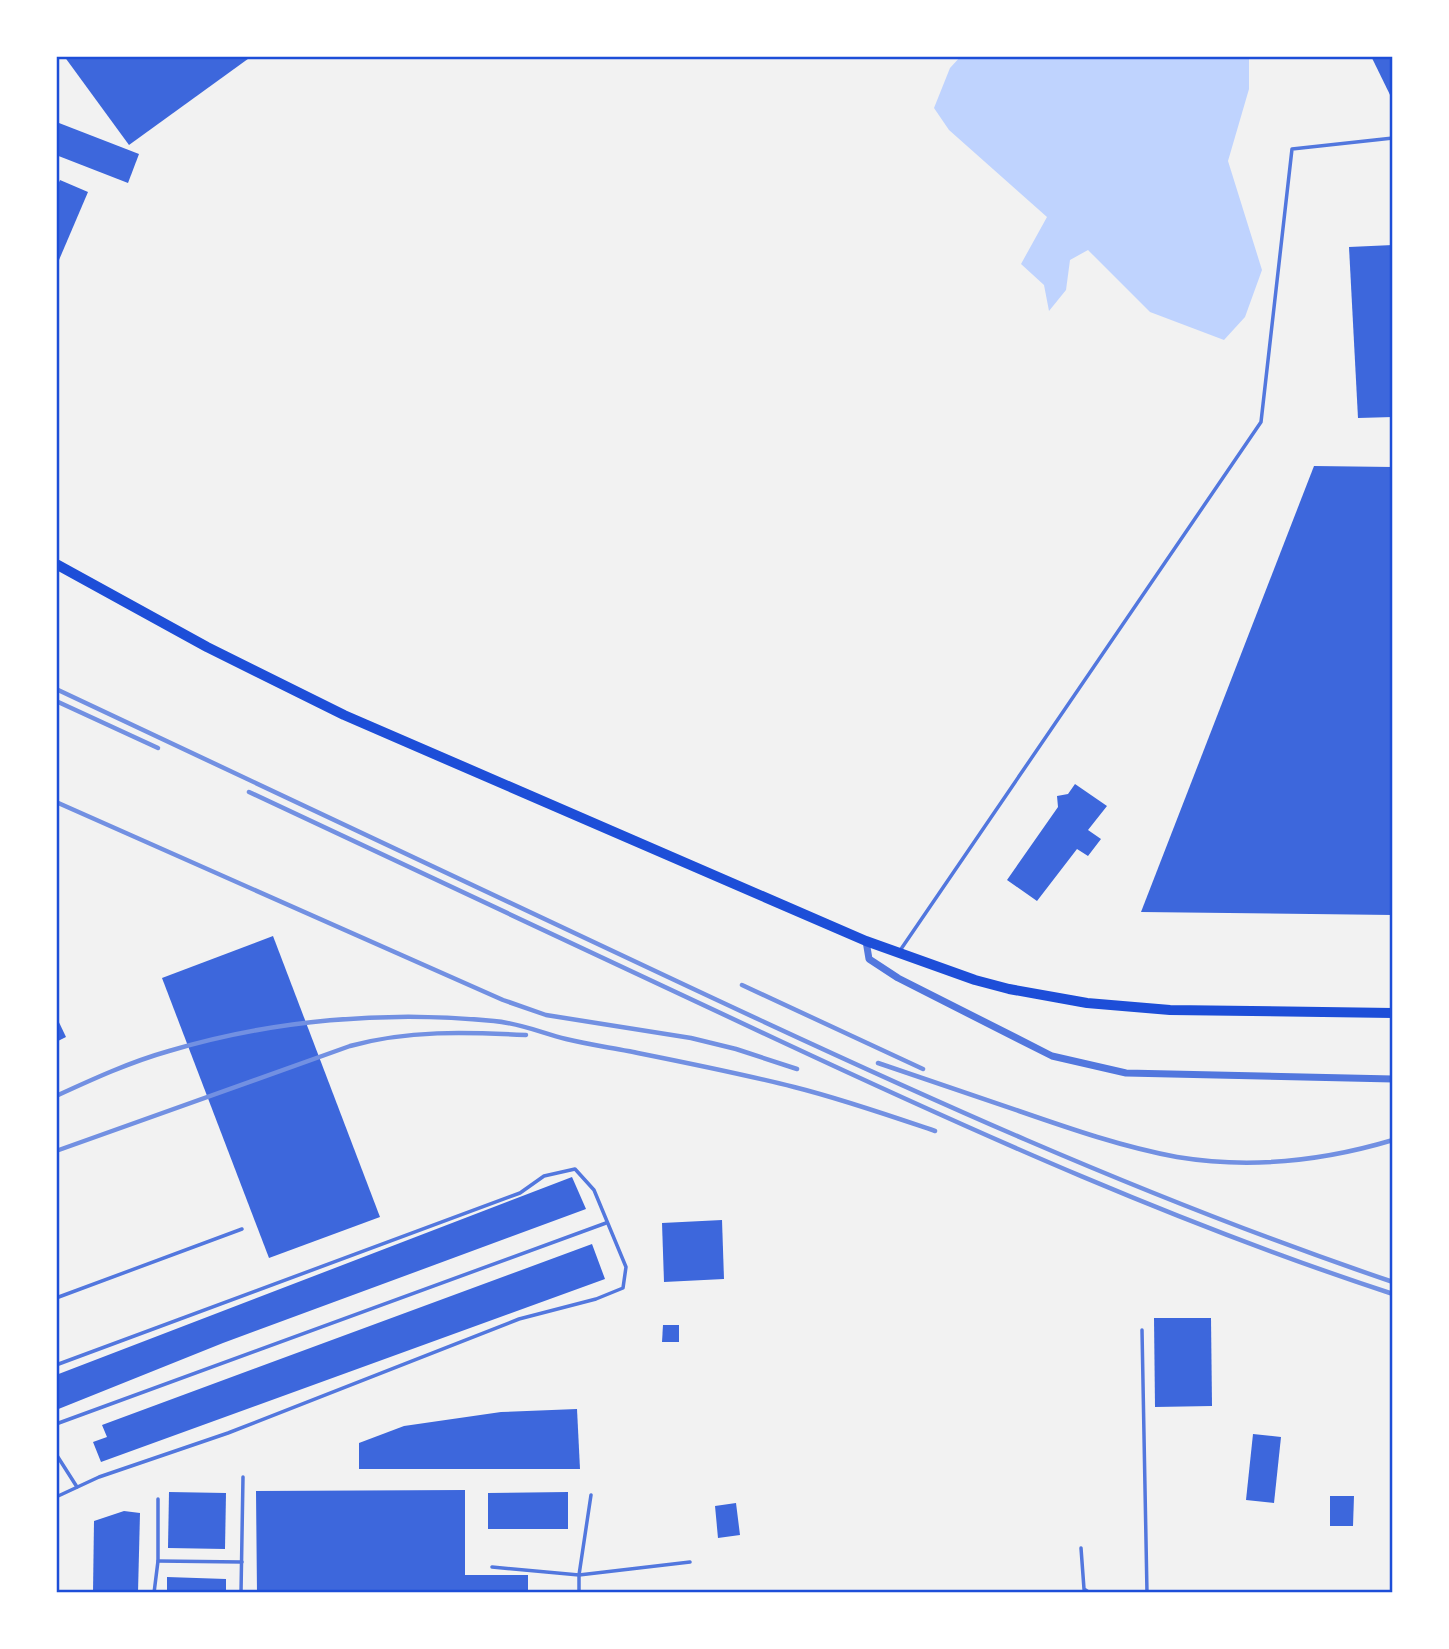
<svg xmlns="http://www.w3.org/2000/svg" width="1449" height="1649" font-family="'PT Sans',sans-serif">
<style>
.water{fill:#bfd3fe}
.building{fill:#3d67dc}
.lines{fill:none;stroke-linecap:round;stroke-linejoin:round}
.service{stroke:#5277de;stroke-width:3.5}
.minor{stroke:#5277de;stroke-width:7}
.secondary{stroke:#1d4ed8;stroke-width:10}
.rail{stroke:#7290e2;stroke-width:4.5}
.neatline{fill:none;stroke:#1d4ed8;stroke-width:2.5}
</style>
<rect width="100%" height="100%" fill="#f2f2f2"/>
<!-- water -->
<path class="water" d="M961,56H1249V89L1228,161L1262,270L1245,317L1224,340L1150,312L1088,250L1070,260L1066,290L1049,311L1044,285L1021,264L1047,217L949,130L934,108L950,68Z"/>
<!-- building -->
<g class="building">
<path d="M64,56H252L129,145Z"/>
<path d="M1371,56H1393V101Z"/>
<path d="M59,123L139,154L128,183L56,155V132Z"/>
<path d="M60,180L88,192L56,267V189Z"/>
<path d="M1393,245V417L1358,418L1349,247Z"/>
<path d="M1314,466L1393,467V915L1141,912Z"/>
<path d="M1075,784L1107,806L1088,830L1101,839L1088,856L1077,849L1037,901L1007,880L1058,807L1057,796L1068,794Z"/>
<path d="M273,936L380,1217L269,1258L162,978Z"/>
<path d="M56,1016L66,1037L56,1042Z"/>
<path d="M572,1177L586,1209L223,1343L56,1410V1375Z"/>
<path d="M722,1220L724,1279L664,1282L662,1223Z"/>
<path d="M592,1244L605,1279L101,1462L93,1442L107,1437L102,1425Z"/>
<path d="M1154,1318H1211L1212,1406L1155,1407Z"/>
<path d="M663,1325H679V1342H662Z"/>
<path d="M577,1409L580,1469H359V1443L404,1426L501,1412Z"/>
<path d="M1253,1434L1281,1437L1274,1503L1246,1500Z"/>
<path d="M465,1490V1575H528V1593H257L256,1491Z"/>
<path d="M169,1492L226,1493L225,1549L168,1548Z"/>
<path d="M568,1492V1529H488V1493Z"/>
<path d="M1330,1496H1354L1353,1526H1330Z"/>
<path d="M736,1503L740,1535L718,1538L715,1506Z"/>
<path d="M124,1511L140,1513L138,1593H93L94,1521Z"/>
<path d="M167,1577L226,1579V1593H167Z"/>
</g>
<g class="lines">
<!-- service -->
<g class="service">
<path d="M899,952L1261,422L1292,149L1393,138"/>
<path d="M56,1298L242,1229"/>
<path d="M1142,1330L1147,1593"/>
<path d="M56,1365L520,1193L544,1176L575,1169L594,1190L626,1267L623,1288L596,1299L519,1319L228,1433L99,1477L56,1497"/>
<path d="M56,1424L606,1223"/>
<path d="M56,1454L77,1487"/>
<path d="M1081,1548L1084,1589L1090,1593"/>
<path d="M158,1561L242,1562"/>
<path d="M492,1567L579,1575L690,1562"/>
<path d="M154,1593L158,1561V1499"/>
<path d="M241,1593L243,1477"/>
<path d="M579,1593V1575L591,1495"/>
</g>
<!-- minor -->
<path class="minor" d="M866,941L869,959L898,978L1052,1056L1126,1073L1393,1079"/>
<!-- secondary -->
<path class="secondary" d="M56,564L207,647L344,715L866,941L975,980L1009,989L1087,1003L1170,1010L1393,1013"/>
<!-- rail -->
<g class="rail">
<path d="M56,689C260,785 464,881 668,977C906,1089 1144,1198 1393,1282"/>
<path d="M56,701L158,748"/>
<path d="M249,792C425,875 601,958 778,1040C979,1134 1182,1225 1393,1294"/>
<path d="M56,802L503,1000L546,1015L691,1038L736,1049L797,1069"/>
<path d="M742,985L923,1069"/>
<path d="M878,1063C925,1079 972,1095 1019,1111C1071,1129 1123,1147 1177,1157C1250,1169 1323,1161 1393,1140"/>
<path d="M56,1096C93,1079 130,1062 169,1051C273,1020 386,1010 494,1021C519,1023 542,1033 566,1039C586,1044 607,1047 628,1051C683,1062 739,1073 794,1087C842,1099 888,1115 935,1131"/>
<path d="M56,1151L350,1046C408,1030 466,1032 526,1035"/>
</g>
</g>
<!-- border -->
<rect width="1449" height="1649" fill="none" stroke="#ffffff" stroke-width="116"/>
<rect x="58" y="58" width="1333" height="1533" class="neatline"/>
</svg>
